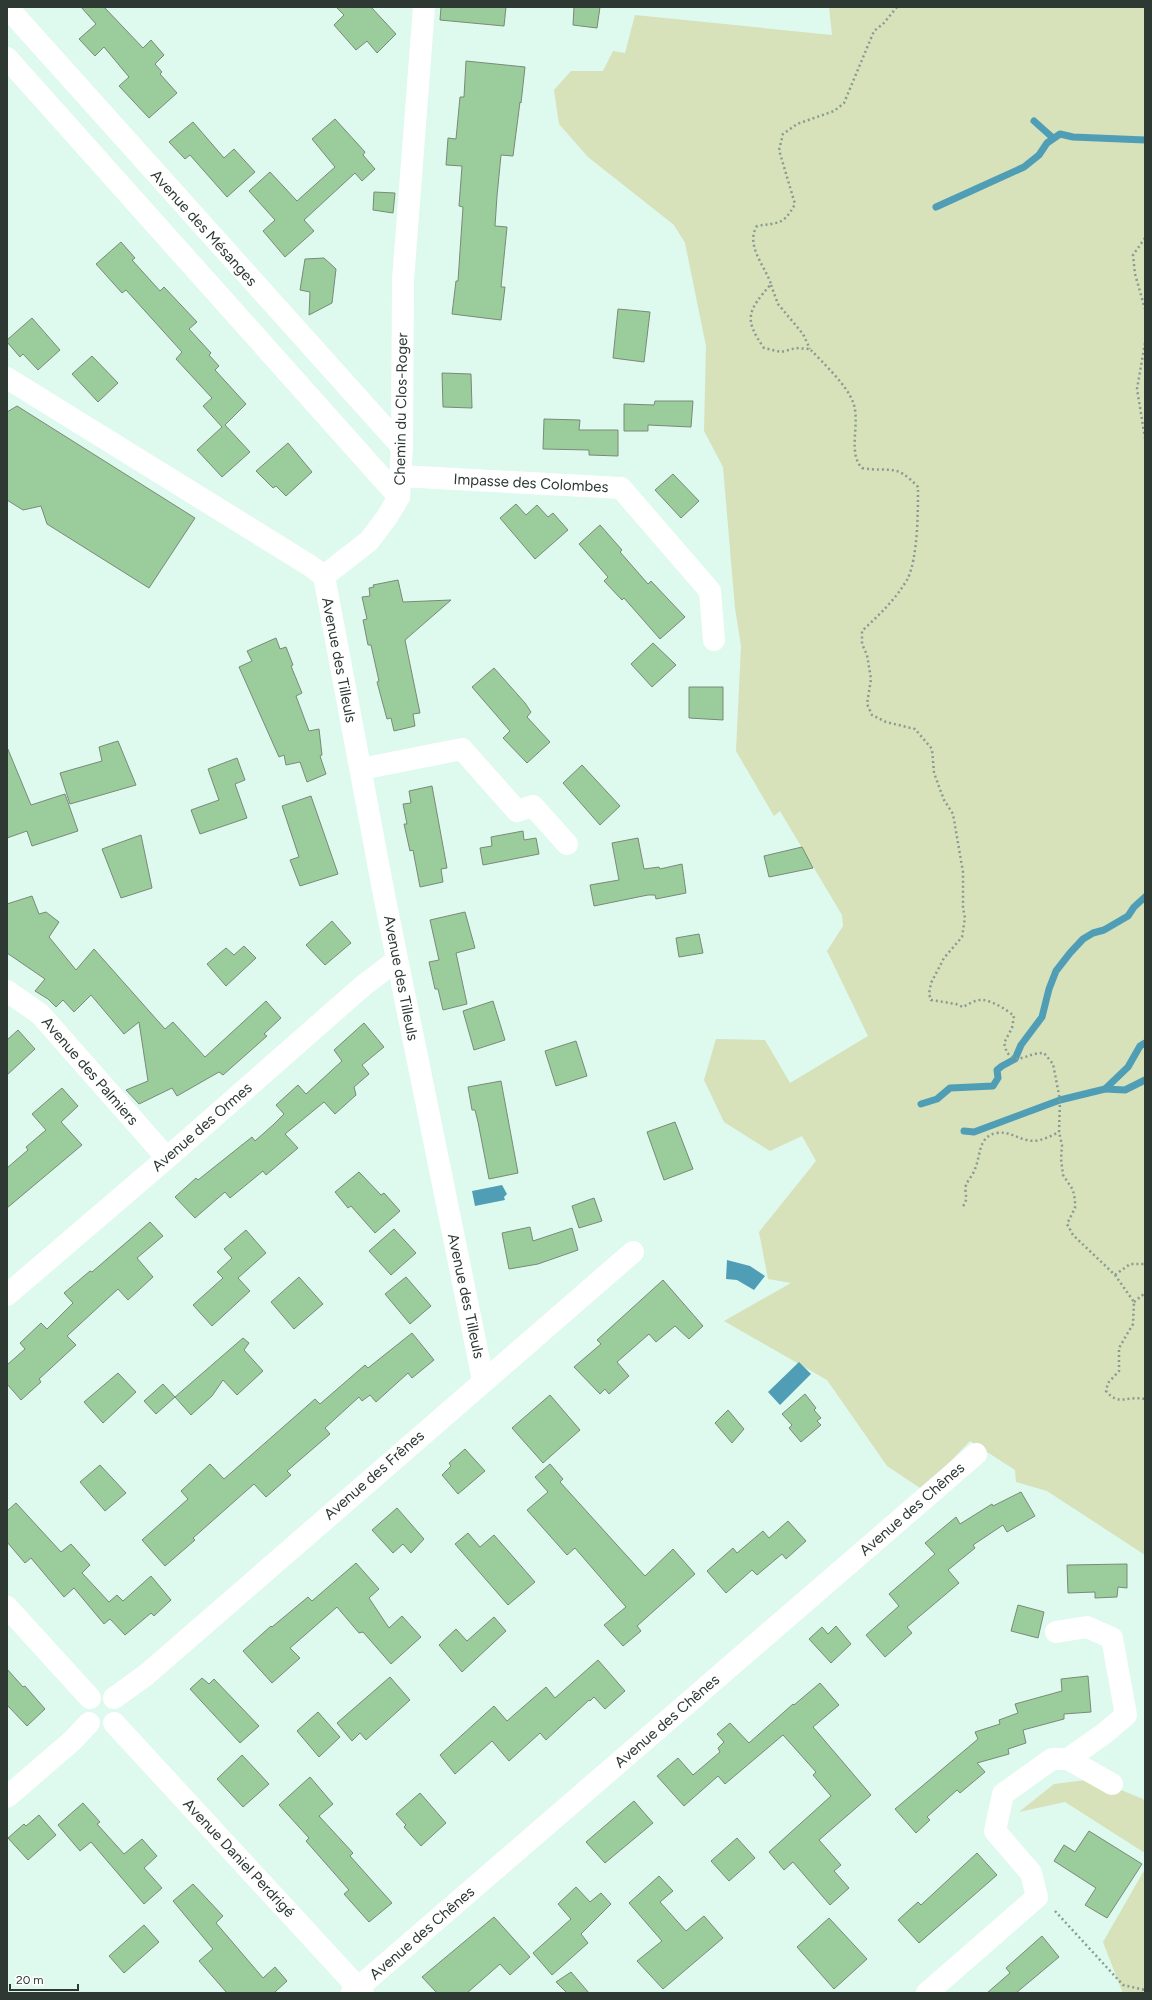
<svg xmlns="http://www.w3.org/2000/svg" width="1152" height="2000" font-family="Figtree,sans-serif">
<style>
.green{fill:#d7e1ba}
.water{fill:#509eb6}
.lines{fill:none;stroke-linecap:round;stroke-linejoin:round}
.stream{stroke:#509eb6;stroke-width:7}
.building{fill:#9bcc9b;stroke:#7a8a79}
.path{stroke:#889b93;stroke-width:2.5;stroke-dasharray:2 3;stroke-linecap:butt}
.minor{stroke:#fff;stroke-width:22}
.labels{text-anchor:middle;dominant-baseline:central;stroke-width:3.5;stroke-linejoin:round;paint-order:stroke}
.street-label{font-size:15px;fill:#2e3934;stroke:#fff}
</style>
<rect width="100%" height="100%" fill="#def9ee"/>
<!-- green -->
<g class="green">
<path d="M829,7H1145V1555L1047,1491L1016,1482L1015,1470L970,1441L923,1490L887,1466L827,1380L724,1321L791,1283L768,1279L759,1232L816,1161L802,1136L770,1151L724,1122L704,1080L716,1039L765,1040L790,1083L868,1036L827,951L843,926L842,915L780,811L774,816L736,751L741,646L735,608L723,467L704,431L706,346L685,243L674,225L588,157L559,124L554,90L571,71H603L613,51L625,53L635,15L832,35Z"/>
<path d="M1094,1779L1143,1799L1145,1803V1853L1065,1802L1019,1812L1054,1784Z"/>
<path d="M1145,1869V1993H1122V1991L1103,1942Z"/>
</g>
<!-- water -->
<g class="water">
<path d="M502,1185L507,1194L504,1197L505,1200L475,1206L472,1191Z"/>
<path d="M727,1260L750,1266L765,1276L754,1290L737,1280L726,1279Z"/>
<path d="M799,1362L811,1374L780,1405L768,1392Z"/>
</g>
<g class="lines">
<!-- stream -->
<g class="stream">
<path d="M1034,121L1053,138"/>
<path d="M936,207L1024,167L1039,155L1047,143L1060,134L1073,137L1145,140"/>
<path d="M1105,1089L1125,1090L1145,1080"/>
<path d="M921,1104L937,1099L950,1088L993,1086L998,1078L997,1070L1002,1066L1015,1059L1021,1045L1042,1017L1049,989L1056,971L1070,953L1083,939L1093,933L1104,930L1128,916L1134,907L1145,897"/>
<path d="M964,1131L974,1132L1060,1100L1105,1089L1128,1067L1140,1046L1145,1043"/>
</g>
</g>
<!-- building -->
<g class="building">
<path d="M81,7H104L143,48L151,40L164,55L155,64L162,72L160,74L177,93L149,118L119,86L129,77L104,47L95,56L79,39L96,24Z"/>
<path d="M336,7H371L396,34L377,53L367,41L356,50L334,25L344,15Z"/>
<path d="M441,7H506L504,26L440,20Z"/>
<path d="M574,7H600L597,28L573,25Z"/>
<path d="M466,61L525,67L521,103L520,102L513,156L501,155L497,196L495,226L507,227L501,287H505L501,320L452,314L456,281H458L463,207L459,206L462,166L446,165L448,138L456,139L460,97H464Z"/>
<path d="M335,119L365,152L363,155L375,169L362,181L355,173L304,220L314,231L285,257L263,231L275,220L249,191L270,172L297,201L335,167L312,139Z"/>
<path d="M193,122L224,158L234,149L255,172L227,197L190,155L185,159L169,142Z"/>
<path d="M374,192L395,193L393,213L373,210Z"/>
<path d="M121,242L135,258L132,260L160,291L164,287L197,322L189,329L211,353L209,355L219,366L215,370L246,404L225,425L250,452L222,477L197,450L222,427L203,406L212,398L176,359L182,352L126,290L122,293L96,264Z"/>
<path d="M324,258L336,269L332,303L309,315L310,292L300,290L305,259Z"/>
<path d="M618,309L650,312L644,362L613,358Z"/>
<path d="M32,318L60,350L38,370L23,354L20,357L7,342V340Z"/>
<path d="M92,356L118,383L98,402L72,374Z"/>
<path d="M442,373L471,374L472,408L443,407Z"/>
<path d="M655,401H693L691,427L648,425V431H624V404L654,405Z"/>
<path d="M17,406L195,518L149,588L47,524L41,506L23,510L7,500V412Z"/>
<path d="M544,419L580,420L579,430H618V456L589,455V450L543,449Z"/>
<path d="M288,443L312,472L286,496L276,486L273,488L256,471Z"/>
<path d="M673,474L699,501L681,518L655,490Z"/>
<path d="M516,504L526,515L537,505L548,517L553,513L568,530L535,559L500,518Z"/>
<path d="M600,525L622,550L620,552L648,584L651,581L685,617L660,639L624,598L622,600L604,581L608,577L579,544Z"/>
<path d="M398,580L403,602L451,600L405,640L420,713L413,714L415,726L394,731L391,718L387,719L377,682L379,681L371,645H368L363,620L367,619L362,597L370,596L369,588L374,587L373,585Z"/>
<path d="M276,638L280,649L286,647L293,665L291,666L302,693L296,696L309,731L319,729L322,755L320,756L326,774L307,782L300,762L286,765L284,755L279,757L239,667L252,661L247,651Z"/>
<path d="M653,643L676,665L652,687L631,664Z"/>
<path d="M494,668L525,703L531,712L527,717L550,742L527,763L503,738L510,731L472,687Z"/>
<path d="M689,687H723V720L689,718Z"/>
<path d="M118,741L136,785L70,804L60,773L102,761L99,747Z"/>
<path d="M7,747L31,805L65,794L78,831L32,846L27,831L7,838Z"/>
<path d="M237,758L245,780L235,784L247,818L200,834L191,810L219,800L208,769Z"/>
<path d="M582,765L620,806L600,825L563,783Z"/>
<path d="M432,786L447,868L441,869L443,882L420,887L413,850L410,851L404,824H407L403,804L411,803L409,791Z"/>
<path d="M311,796L338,874L300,886L290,860L299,857L282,806Z"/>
<path d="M523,831L524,840L536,838L539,854L483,865L480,848L492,846L491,837Z"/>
<path d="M141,835L152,888L121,898L102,849Z"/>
<path d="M638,838L644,869L659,867L660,869L682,864L686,893L656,899L655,895H648L594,906L590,885L619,880L612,843Z"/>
<path d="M802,847L813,868L769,877L764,856Z"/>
<path d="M32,896L39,914L46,912L59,922L49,937L76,970L94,949L165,1029L173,1022L205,1057L266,1001L281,1018L264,1034L267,1036L223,1075L219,1072L177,1096L172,1088L139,1104L126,1090L148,1081L139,1022L124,1034L91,995L74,1012L63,1000L56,1007L48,999L35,991L45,979L7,953V904Z"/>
<path d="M465,912L475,948L456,953L467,1004L443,1010L438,989H435L429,962L439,960L430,920Z"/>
<path d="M332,921L351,943L325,965L306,945Z"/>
<path d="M699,934L703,953L679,957L676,938Z"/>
<path d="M244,946L256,958L226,986L207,964L226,948L234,955Z"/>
<path d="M493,1001L505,1040L474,1050L463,1011Z"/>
<path d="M364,1023L384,1047L362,1065L369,1074L354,1087L356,1095L335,1114L324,1102L285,1134L298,1148L266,1175L263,1171L230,1198L225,1192L195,1218L175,1197L196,1178L198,1180L252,1137L255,1141L273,1125L284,1114L276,1105L298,1085L306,1094L342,1061L334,1050Z"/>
<path d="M18,1030L35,1049L7,1075V1040Z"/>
<path d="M576,1041L587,1076L556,1086L545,1051Z"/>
<path d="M501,1081L518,1173L489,1179L478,1122L475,1110H472L468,1087Z"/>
<path d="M62,1088L78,1106L61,1122L82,1145L7,1208V1168L28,1150L26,1147L46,1130L32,1114Z"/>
<path d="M675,1122L693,1169L664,1180L647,1132Z"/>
<path d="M359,1172L381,1195L384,1193L400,1211L375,1233L351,1206L348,1208L335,1192Z"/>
<path d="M594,1198L602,1221L579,1228L572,1206Z"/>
<path d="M150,1222L163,1236L137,1258L153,1277L128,1300L118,1289L67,1336L76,1345L39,1379L41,1382L21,1400L7,1384V1365L25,1349L20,1343L41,1323L47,1329L73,1303L64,1293L90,1271L92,1272Z"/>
<path d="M530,1227L533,1241L572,1228L578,1250L538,1264L509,1269L502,1233Z"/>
<path d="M394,1229L416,1253L391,1275L369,1251Z"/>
<path d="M246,1230L266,1253L238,1278L250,1291L212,1326L193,1305L223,1278L217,1272L232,1258L224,1249Z"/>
<path d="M299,1277L323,1304L294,1329L271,1302Z"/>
<path d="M406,1277L431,1306L410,1324L385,1294Z"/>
<path d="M663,1280L703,1326L689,1339L675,1326L656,1342L649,1334L617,1362L629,1376L609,1394L605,1389L600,1394L574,1367L601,1344L597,1340Z"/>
<path d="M412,1333L434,1360L412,1378L408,1373L376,1402L370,1395L362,1401L359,1397L325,1428L330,1434L287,1471L291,1475L266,1497L254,1484L193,1538L195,1540L165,1566L142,1540L188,1499L181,1491L210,1464L224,1479L315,1399L320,1404L365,1365L368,1368Z"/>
<path d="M243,1338L249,1343L244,1350L263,1371L237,1395L223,1380L212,1396L191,1415L175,1397L156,1414L144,1401L163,1384L175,1397Z"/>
<path d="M118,1373L136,1392L103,1423L84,1402Z"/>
<path d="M805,1394L816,1408L814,1410L821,1418L817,1421L821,1425L801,1442L789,1428L792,1425L782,1414Z"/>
<path d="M550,1395L580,1430L543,1463L512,1428Z"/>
<path d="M728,1410L744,1429L732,1443L715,1423Z"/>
<path d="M465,1449L485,1471L458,1494L442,1475L451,1466L449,1463Z"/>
<path d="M550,1464L563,1479L560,1482L645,1576L673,1549L695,1574L637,1626L641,1631L623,1646L604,1625L626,1607L575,1548L567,1555L527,1510L548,1492L535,1477Z"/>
<path d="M100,1465L126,1493L105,1511L80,1482Z"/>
<path d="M1021,1492L1035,1516L1007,1532L1003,1525L973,1545L975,1548L948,1570L959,1583L907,1627L912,1633L885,1657L866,1635L899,1606L889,1594L935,1554L925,1543L956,1517L960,1524L992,1504L993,1506Z"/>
<path d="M16,1503L61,1552L71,1544L90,1565L82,1573L109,1602L117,1595L123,1601L151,1576L171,1600L154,1616L151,1613L125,1635L110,1619L104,1624L74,1588L64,1597L31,1558L25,1563L7,1542V1511Z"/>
<path d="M397,1508L424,1539L411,1553L403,1544L393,1553L372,1530Z"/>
<path d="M788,1521L806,1541L786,1559L782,1554L757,1575L752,1570L726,1593L707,1571L733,1548L737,1553L763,1531L769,1538Z"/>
<path d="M468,1533L480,1547L494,1535L535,1582L508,1605L455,1544Z"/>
<path d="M356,1563L379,1589L369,1598L389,1628L402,1616L421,1637L391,1664L363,1632L359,1633L337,1607L290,1648L300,1658L272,1683L243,1651L271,1626L272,1627L308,1597L312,1601Z"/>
<path d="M1127,1564V1588L1118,1587L1117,1597L1095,1598V1592L1068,1593L1067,1565Z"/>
<path d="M1018,1605L1044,1612L1038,1638L1011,1631Z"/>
<path d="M494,1617L506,1631L462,1672L439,1645L456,1629L467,1641Z"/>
<path d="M836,1626L851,1644L831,1663L809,1639L822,1627L828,1634Z"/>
<path d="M598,1660L625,1691L605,1709L594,1697L590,1701L589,1700L546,1740L540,1733L509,1761L492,1741L455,1774L440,1755L494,1706L507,1721L546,1687L555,1698Z"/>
<path d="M7,1669L23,1687L25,1686L45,1709L27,1726L7,1705Z"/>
<path d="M1088,1676L1091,1712L1064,1714V1719L1023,1730L1026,1743L1008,1749L1009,1754L977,1763L985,1772L960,1793L957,1790L927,1817L930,1820L916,1833L895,1809L978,1739L975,1732L1000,1724L999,1720L1018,1713L1015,1704L1062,1691L1061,1679Z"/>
<path d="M390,1677L410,1700L366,1740L360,1733L352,1741L337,1723Z"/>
<path d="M202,1678L209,1684L214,1679L259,1726L240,1743L190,1689Z"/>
<path d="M820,1683L839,1705L813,1727L871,1795L819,1840L841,1865L834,1871L849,1888L830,1905L793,1862L784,1870L769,1852L831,1796L813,1775L816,1772L783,1735L725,1784L718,1776L684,1806L657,1776L678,1758L693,1775L720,1752L718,1748L724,1742L717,1734L730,1723L749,1743L793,1704L794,1705Z"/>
<path d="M318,1712L340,1737L319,1757L297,1731Z"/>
<path d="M242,1755L269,1784L243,1807L217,1779Z"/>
<path d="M310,1777L333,1804L319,1816L353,1853L350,1856L392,1903L369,1922L344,1894L349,1890L306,1841L309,1838L279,1805Z"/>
<path d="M420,1793L446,1823L421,1846L404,1827L406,1825L396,1814Z"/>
<path d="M634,1801L653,1823L605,1863L586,1842Z"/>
<path d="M83,1803L100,1822L97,1824L124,1854L142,1839L157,1856L144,1868L162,1888L144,1904L91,1842L80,1851L58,1825Z"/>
<path d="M39,1815L56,1835L28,1860L8,1838L24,1824L26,1826Z"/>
<path d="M1089,1831L1142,1864L1107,1918L1085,1905L1096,1888L1054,1861L1064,1845L1075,1852Z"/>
<path d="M737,1838L755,1858L729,1881L711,1861Z"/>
<path d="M977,1853L997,1875L919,1943L898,1920L918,1902L921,1905Z"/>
<path d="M659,1876L673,1891L660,1902L686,1931L704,1916L723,1938L663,1989L637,1961L662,1941L629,1903Z"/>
<path d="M193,1884L223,1916L216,1923L263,1978L275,1967L287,1981L275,1992L276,1993H227L199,1961L213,1949L173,1901Z"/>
<path d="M576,1887L590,1902L601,1893L611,1904L581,1934L588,1943L552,1975L533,1953L571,1919L558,1904Z"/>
<path d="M494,1917L530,1957L510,1975L500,1964L467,1993H437L422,1977Z"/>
<path d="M829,1918L867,1959L834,1989L797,1947Z"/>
<path d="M144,1925L159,1942L124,1973L109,1956Z"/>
<path d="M1042,1936L1059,1957L1016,1993H987L1010,1973L1006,1968Z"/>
<path d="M571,1972L589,1993H567L556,1982Z"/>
</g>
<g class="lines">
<!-- path -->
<g class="path">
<path d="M897,7L883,24L874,31L844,103L834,111L797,124L783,134L779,150L795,204C783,226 779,222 757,226C745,245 765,266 771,284C748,311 743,318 764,348L781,352L796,348L810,349C823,363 846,384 853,402C861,422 847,453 862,468C890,473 895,462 918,487C918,511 918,559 907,580C895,600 879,615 862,631V644L867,655L871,679L867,704L872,715L886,722L915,729L932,749L934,773L944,800L953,814L963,872V908L965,918L962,937L944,958L931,983L929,994L931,1000L956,1004L963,1007C969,1004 976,999 983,1000C993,1001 1007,1010 1014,1016L1012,1028L1004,1043L1007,1053L1015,1059C1028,1058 1031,1053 1044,1053L1053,1064L1060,1100L1059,1132L1062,1145L1061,1159L1063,1175L1073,1190L1075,1200V1208L1067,1224L1073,1235L1115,1275L1134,1302L1133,1324L1119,1348V1371L1108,1383L1106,1391C1119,1407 1128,1395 1145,1399"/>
<path d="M1145,238L1133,255L1135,274L1145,309"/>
<path d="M771,285L778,304L803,334L810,349"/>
<path d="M1145,343L1137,389L1145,438"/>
<path d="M963,1206C969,1199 964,1193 966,1185C968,1180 973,1175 975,1169C981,1155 978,1136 997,1133C1009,1131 1016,1138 1027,1140C1038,1143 1049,1137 1059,1132"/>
<path d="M1115,1275L1130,1264H1145"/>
<path d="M1134,1302L1145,1293"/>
<path d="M1055,1911L1123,1985L1145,1990"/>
</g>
<!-- minor -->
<g class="minor">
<path d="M7,7L402,447"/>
<path d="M7,58L399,497"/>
<path d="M7,378L309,565L324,576"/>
<path d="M400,476L621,488L710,591L714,640"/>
<path d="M324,576L385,900L483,1380"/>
<path d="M324,576L369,541L387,517L399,497L402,447L403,280L424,7"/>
<path d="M361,769L462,749L517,811L533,806L567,844"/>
<path d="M7,991L40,1014L167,1158"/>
<path d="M7,1295L167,1158L364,985L397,960"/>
<path d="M7,1607L90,1698"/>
<path d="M1056,1632L1087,1627L1112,1638L1126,1715L1105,1733L1068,1759"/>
<path d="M114,1698L146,1675L633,1252"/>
<path d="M114,1723L363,1993"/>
<path d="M7,1797L72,1741L89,1723"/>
<path d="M352,1993L976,1454"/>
<path d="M927,1993L1037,1897L1031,1873L995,1831L1003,1794L1052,1759H1068L1112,1784"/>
</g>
</g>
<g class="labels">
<!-- street labels -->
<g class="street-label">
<text transform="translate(204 228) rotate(48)">Avenue des Mésanges</text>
<text transform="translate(401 409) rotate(-89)">Chemin du Clos-Roger</text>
<text transform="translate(531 483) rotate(3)">Impasse des Colombes</text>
<text transform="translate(339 660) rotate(79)">Avenue des Tilleuls</text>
<text transform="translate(401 978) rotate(79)">Avenue des Tilleuls</text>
<text transform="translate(90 1071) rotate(49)">Avenue des Palmiers</text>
<text transform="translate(202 1127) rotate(-41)">Avenue des Ormes</text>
<text transform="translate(466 1296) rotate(78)">Avenue des Tilleuls</text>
<text transform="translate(374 1475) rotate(-41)">Avenue des Frênes</text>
<text transform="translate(912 1509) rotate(-41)">Avenue des Chênes</text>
<text transform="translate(667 1721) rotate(-41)">Avenue des Chênes</text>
<text transform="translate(239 1858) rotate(47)">Avenue Daniel Perdrigé</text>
<text transform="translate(422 1933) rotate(-41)">Avenue des Chênes</text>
</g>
</g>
<!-- border -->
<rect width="1152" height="2000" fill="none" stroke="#2e3934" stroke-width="16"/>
<!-- scale -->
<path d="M10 1984v6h68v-6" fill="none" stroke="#2e3934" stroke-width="2"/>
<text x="16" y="1984" font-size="12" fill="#2e3934" stroke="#ffffff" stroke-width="3" paint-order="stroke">20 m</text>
</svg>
